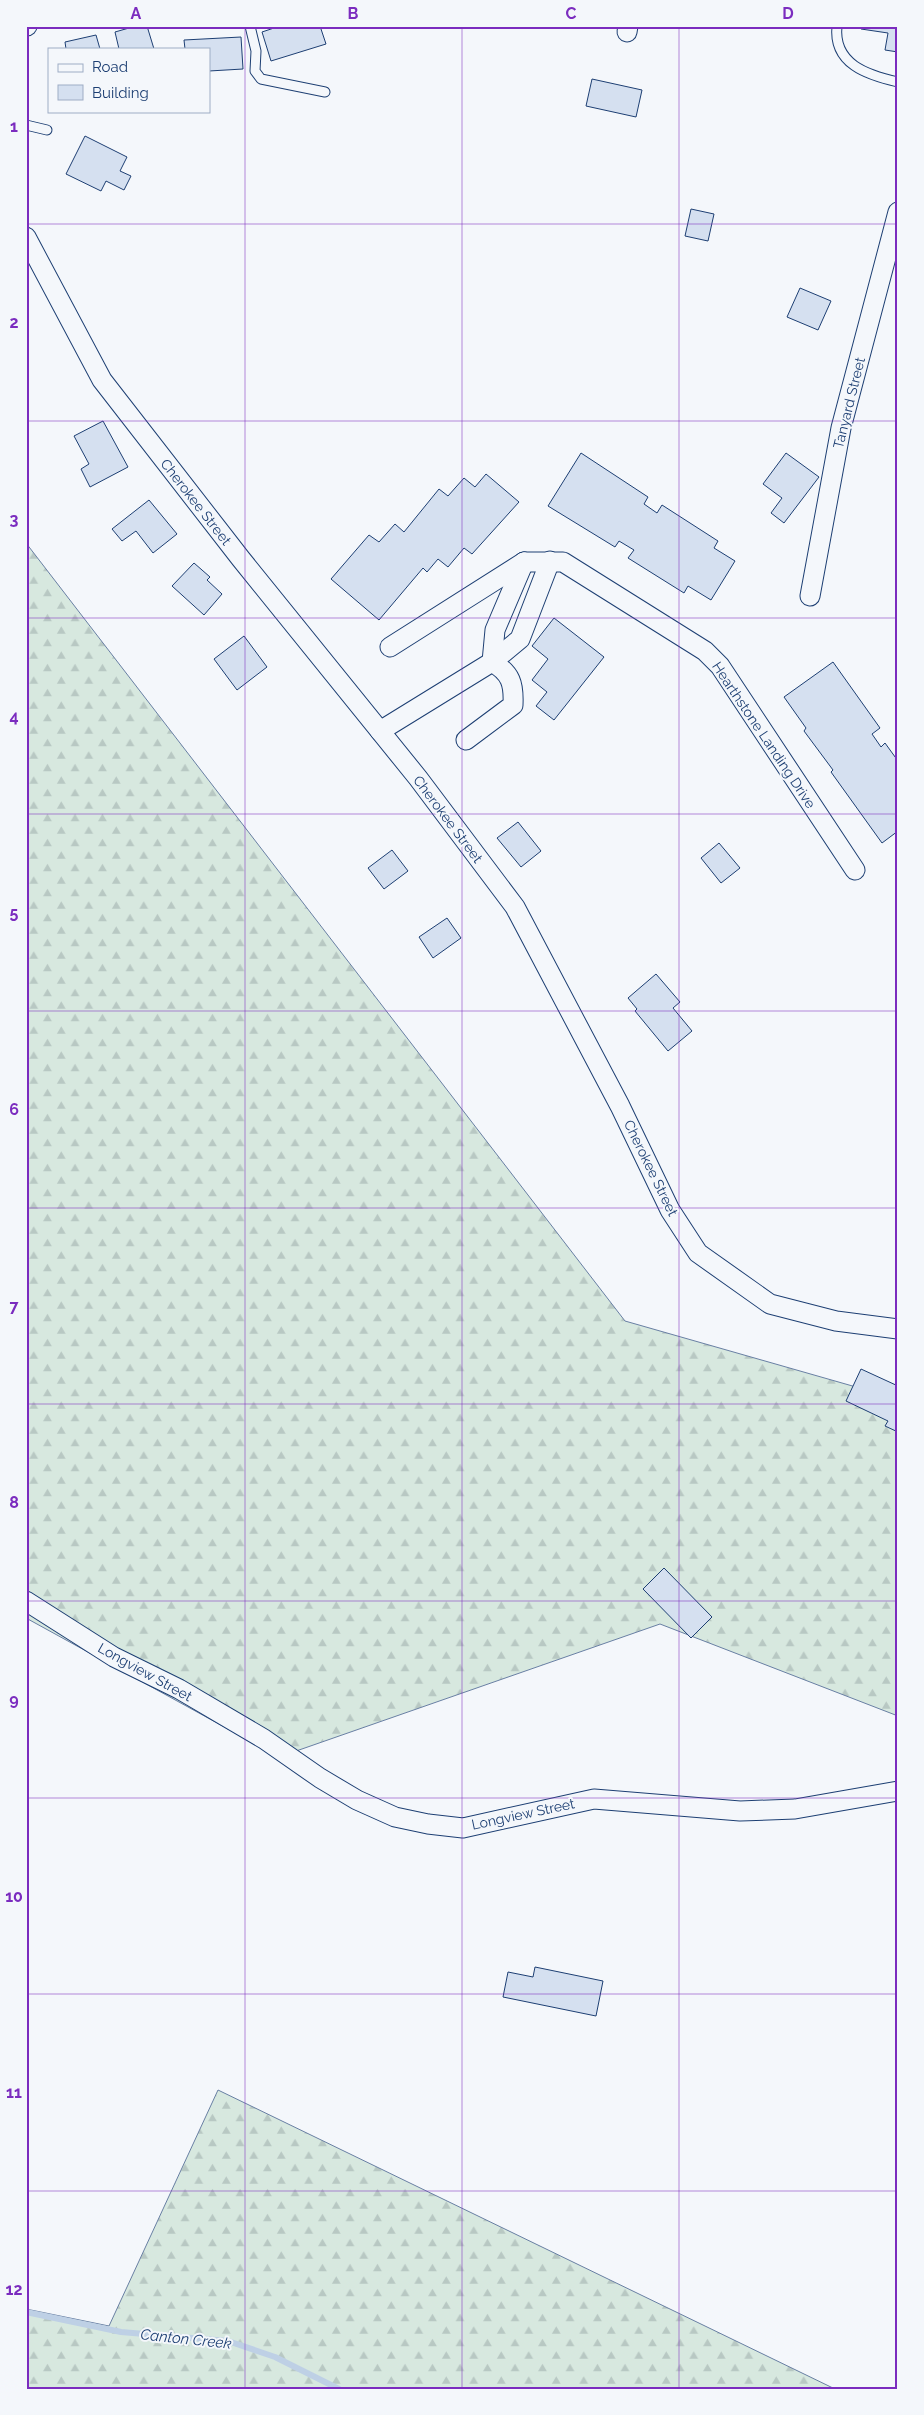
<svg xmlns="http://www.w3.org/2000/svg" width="924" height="2415" font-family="Raleway,sans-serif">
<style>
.forest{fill:url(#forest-firs);stroke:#687fa3}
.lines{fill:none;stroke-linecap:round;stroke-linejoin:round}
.stream{stroke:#bed0e5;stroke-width:6}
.building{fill:#d5e0f0;stroke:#1d3f73}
.service-casing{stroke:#1d3f73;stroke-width:11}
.minor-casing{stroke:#1d3f73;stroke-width:21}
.service{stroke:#f4f7fb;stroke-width:9}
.minor{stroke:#f4f7fb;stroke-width:19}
.grid{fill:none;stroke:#7b2cbf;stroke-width:1;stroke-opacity:0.55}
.labels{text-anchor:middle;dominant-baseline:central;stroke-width:4;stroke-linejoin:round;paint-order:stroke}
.street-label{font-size:14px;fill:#1d3f73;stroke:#f4f7fb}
.water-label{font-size:15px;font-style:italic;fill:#1d3f73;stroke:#f4f7fb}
.neatline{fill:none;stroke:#7b2cbf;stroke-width:2}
.grid-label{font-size:16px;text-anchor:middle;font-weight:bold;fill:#7b2cbf}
</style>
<defs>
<pattern id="forest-firs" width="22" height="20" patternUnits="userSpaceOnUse" patternTransform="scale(1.25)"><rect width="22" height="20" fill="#d7e8df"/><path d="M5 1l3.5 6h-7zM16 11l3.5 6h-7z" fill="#b8c8c3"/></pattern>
</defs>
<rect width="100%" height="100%" fill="#f4f7fb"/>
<!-- forest -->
<g class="forest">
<path d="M26,543L625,1321L898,1399V1716L660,1624L279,1757L26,1618Z"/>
<path d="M218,2090L835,2389H26V2309L109,2326Z"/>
</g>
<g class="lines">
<!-- stream -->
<path class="stream" d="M26,2312L121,2332L228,2341L275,2357L339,2389"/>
</g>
<!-- building -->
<g class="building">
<path d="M136,26H147L154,49H119L115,32Z"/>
<path d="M280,26H320L326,44L271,61L262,32Z"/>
<path d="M862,26H898V52L885,50L888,33L861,29Z"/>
<path d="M96,35L100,49H66L65,42Z"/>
<path d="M241,37L243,69L209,71V49H185L184,40Z"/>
<path d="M592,79L642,90L636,117L586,106Z"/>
<path d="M85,136L127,157L120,171L131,176L124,190L106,181L101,191L66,174Z"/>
<path d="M691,209L714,214L708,241L685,236Z"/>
<path d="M800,288L831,301L818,330L787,317Z"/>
<path d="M103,421L128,467L90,487L81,469L89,464L74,436Z"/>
<path d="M581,453L648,497L644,504L657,513L662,505L718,541L714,548L735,561L711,600L688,586L684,593L628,558L634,550L619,541L615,547L548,506Z"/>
<path d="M786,453L819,477L784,523L771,513L782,498L763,484Z"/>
<path d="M486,474L519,502L472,554L464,548L448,567L438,559L427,572L423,568L379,620L331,579L369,535L379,542L395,524L404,532L439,489L448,496L464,478L475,487Z"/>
<path d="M149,500L177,534L153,553L136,531L122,541L112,529Z"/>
<path d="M194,563L210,577L207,580L222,594L204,615L172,586Z"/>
<path d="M554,618L604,657L554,720L536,706L547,692L532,680L548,659L532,646Z"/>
<path d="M244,636L267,667L237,690L214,659Z"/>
<path d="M833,662L880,728L872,734L881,747L885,743L898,761V831L882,843L831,772L833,770L804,731L806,728L784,697Z"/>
<path d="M518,822L541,851L521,867L497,838Z"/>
<path d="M719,843L740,868L721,883L701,858Z"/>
<path d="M392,850L408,871L384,889L368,868Z"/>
<path d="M447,918L461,938L433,958L419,937Z"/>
<path d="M656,974L680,1002L673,1008L692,1031L668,1051L635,1011L637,1009L628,998Z"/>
<path d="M861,1369L898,1386V1432L885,1426L888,1421L846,1401Z"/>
<path d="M664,1568L712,1617L691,1638L643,1589Z"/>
<path d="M535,1967L603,1981L596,2016L503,1997L508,1972L533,1977Z"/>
</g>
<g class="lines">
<!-- service casing -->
<g class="service-casing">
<g id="service">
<path d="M250,26L256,51L255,71L261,79L325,92"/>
<path d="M837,26C833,64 867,75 898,82"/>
<path d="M26,125L47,130"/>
</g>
</g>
<!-- minor casing -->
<g class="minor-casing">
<g id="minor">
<path d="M26,26H27"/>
<path d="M627,32L628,26"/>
<path d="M26,237L102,380L241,559L418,778L515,907L620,1106L670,1210L698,1253L770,1304L836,1321L898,1329"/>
<path d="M524,562H563L705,651L720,666L855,870"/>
<path d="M810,596L841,428L898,212"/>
<path d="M390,647L524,562"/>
<path d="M492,662L495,630L524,562"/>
<path d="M380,731L492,662L520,639L550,561"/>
<path d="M466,740L513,705C514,684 511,673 492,662"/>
<path d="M26,1601L114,1657L179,1689L264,1739L320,1778L357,1800L395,1817L428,1824L463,1828L594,1799L740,1811L795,1809L898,1791"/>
</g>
</g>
<!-- service -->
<use href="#service" class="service"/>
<!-- minor -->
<use href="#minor" class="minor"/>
</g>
<!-- grid -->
<path class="grid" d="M245,26V2389M462,26V2389M679,26V2389M26,224H898M26,421H898M26,618H898M26,814H898M26,1011H898M26,1208H898M26,1404H898M26,1601H898M26,1798H898M26,1994H898M26,2191H898"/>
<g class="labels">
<!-- street labels -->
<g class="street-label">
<text transform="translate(849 403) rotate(-76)">Tanyard Street</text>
<text transform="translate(196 502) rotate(52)">Cherokee Street</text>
<text transform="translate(764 735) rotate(56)">Hearthstone Landing Drive</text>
<text transform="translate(448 819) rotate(53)">Cherokee Street</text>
<text transform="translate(651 1168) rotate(64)">Cherokee Street</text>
<text transform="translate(145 1672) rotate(29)">Longview Street</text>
<text transform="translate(523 1814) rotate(-12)">Longview Street</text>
</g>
<!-- water labels -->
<g class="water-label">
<text transform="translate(186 2339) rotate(6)">Canton Creek</text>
</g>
</g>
<!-- border -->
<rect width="924" height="2415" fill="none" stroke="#f4f7fb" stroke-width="55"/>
<!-- legend -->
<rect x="48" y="48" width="162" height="65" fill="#f4f7fb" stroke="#9eadc5"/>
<rect x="58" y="64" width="25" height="8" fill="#f4f7fb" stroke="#9eadc5"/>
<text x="92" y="72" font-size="15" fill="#1d3f73">Road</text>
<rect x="58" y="85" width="25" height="15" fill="#d5e0f0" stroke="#9eadc5"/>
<text x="92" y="98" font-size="15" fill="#1d3f73">Building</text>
<rect x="28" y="28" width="868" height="2360" class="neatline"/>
<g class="grid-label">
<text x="136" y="19">A</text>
<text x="353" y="19">B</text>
<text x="571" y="19">C</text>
<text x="788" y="19">D</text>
<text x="14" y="132">1</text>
<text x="14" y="328">2</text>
<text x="14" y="525">3</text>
<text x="14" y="722">4</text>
<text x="14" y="918">5</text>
<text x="14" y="1115">6</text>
<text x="14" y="1312">7</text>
<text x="14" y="1508">8</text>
<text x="14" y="1705">9</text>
<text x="14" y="1902">10</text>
<text x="14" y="2098">11</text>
<text x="14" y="2295">12</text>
</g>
</svg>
